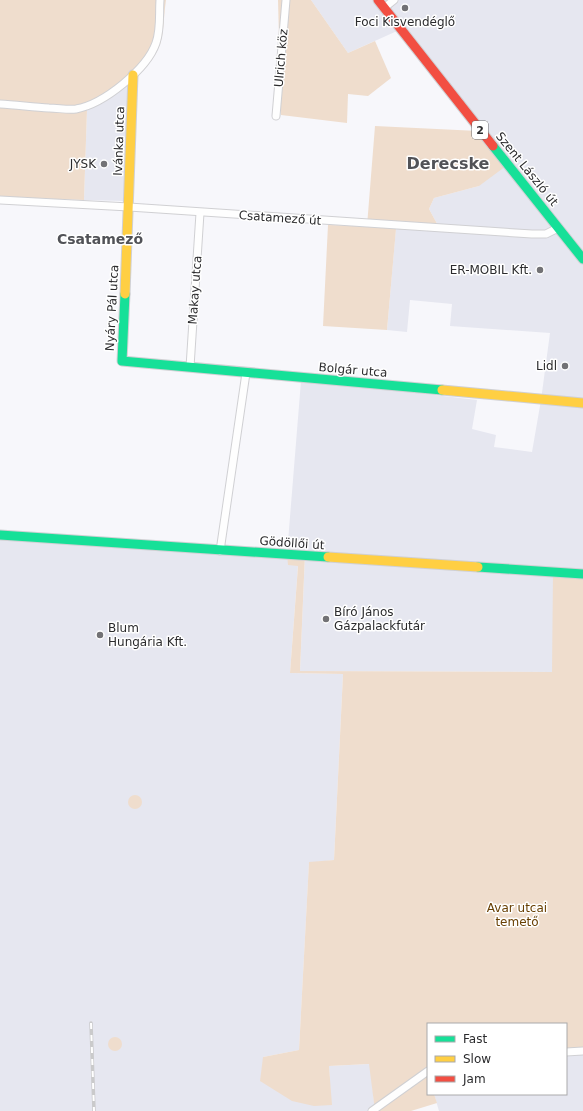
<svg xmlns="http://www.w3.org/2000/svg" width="583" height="1111" font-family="'DejaVu Sans',sans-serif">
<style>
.built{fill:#e6e7f0}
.green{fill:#efddcd}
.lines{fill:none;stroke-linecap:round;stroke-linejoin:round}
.street-casing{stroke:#d0d0d3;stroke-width:9}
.fast-casing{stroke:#d0d0d3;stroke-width:11}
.slow-casing{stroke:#d0d0d3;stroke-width:11}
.jam-casing{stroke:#d0d0d3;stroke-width:11}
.street{stroke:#fefefe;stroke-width:7}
.fast{stroke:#16e098;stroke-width:9}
.slow{stroke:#ffcf43;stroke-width:9}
.jam{stroke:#f24e42;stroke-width:9}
.rail-casing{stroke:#cacacb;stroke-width:3.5}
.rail{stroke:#fff;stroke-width:2;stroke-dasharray:6;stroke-linecap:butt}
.poi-dot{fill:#727275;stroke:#fff;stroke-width:1.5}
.labels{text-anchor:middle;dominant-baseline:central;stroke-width:3;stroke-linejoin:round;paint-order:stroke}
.shield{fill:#fff;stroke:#6b6b6c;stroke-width:1}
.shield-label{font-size:11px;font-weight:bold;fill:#2b2b2d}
.poi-label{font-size:12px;fill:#2b2b2d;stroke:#fff;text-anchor:end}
.street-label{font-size:12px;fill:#2b2b2d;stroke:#fff}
.park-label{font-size:12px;fill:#694004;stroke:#fff}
.quarter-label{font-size:14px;font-weight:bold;fill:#515257;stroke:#fff}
.district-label{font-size:16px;font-weight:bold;fill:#515257;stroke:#fff}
</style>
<rect width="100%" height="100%" fill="#f7f7fb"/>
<!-- built -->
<g class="built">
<path d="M311,0H583V574L553,572V672L300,671L305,555L298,565L290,673L343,674L334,860L309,863L299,1050L263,1057L331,1105L329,1066L370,1064L375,1111H0V537L287,554L301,381L341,384L477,400L472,429L496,435L494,447L532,452L541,400L550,333L450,326L452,304L410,300L407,332L387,330L396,228L441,231L429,209L434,198L479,186L488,134L406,27L348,53Z"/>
<path d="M129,84L124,201L84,200L87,110L106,100Z"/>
<path d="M583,1048V1111H439L434,1094H566V1049Z"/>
</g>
<!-- green -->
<g class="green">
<path d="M0,0H166C164,12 164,25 162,37C155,71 115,95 87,110L84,200L0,197Z"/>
<path d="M278,0H311L348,53L375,41L391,78L368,96L348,94L347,123L281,115Z"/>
<path d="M375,126L478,131L506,166L479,186L434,198L429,209L441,231L396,229L387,330L323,326L328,225L367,226Z"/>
<path d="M287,554H305L300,671L552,672L553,571L583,574V1048L566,1049V1024H428V1094H434L437,1103L411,1111H375L369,1064L329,1066L332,1105L314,1106L292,1101L260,1081L263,1057L299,1050L309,862L334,860L343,674L290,673L298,566L288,565Z"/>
<circle cx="135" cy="802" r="7"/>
<circle cx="115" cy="1044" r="7"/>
</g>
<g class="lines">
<!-- street casing -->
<g class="street-casing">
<g id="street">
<path d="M384,8L394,0"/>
<path d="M0,104C16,105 33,107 49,108C58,108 67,110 76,109C104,104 147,69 156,43C161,29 159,14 160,0"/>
<path d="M276,116L286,0"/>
<path d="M0,200L129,207L532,234H546L558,228"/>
<path d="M190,367L200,213"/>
<path d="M220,551L246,373"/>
<path d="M566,1052L583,1051"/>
<path d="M372,1111L428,1071"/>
</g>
</g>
<!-- fast casing -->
<g class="fast-casing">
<g id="fast">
<path d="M493,146L583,259"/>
<path d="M125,294L122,361L442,390"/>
<path d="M0,535L328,557"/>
<path d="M478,567L583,574"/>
</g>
</g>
<!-- slow casing -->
<g class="slow-casing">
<g id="slow">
<path d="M125,294L133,75"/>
<path d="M442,390L583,403"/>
<path d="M328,557L478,567"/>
</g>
</g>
<!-- jam casing -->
<g class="jam-casing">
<path id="jam" d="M378,0L493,146"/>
</g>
<!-- street -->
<use href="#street" class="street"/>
<!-- fast -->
<use href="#fast" class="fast"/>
<!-- slow -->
<use href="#slow" class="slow"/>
<!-- jam -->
<use href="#jam" class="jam"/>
<!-- rail casing -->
<g class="rail-casing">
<path id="rail" d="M91,1023L94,1111"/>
</g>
<!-- rail -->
<use href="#rail" class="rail"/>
</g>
<!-- markers -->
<g class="poi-dot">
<circle cx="405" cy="8" r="4"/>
<circle cx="104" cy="164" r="4"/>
<circle cx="540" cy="270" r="4"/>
<circle cx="565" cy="366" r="4"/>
<circle cx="326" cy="619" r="4"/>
<circle cx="100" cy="635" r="4"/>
</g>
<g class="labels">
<!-- shield labels -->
<rect class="shield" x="472" y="121" width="16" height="18" rx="3"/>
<g class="shield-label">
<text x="480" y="130">2</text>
</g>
<!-- poi labels -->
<g class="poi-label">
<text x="405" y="22" text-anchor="middle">Foci Kisvendéglő</text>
<text x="96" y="164">JYSK</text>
<text x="532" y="270">ER-MOBIL Kft.</text>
<text x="557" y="366">Lidl</text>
<text x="334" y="612" text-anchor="start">Bíró János<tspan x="334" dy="14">Gázpalackfutár</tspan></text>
<text x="108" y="628" text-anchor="start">Blum<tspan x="108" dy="14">Hungária Kft.</tspan></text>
</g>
<!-- street labels -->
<g class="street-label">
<text transform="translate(281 58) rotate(-85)">Ulrich köz</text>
<text transform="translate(119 141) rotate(-88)">Ivánka utca</text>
<text transform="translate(527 169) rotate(51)">Szent László út</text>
<text transform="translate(280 218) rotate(4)">Csatamező út</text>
<text transform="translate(195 290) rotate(-86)">Makay utca</text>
<text transform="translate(112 308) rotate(-87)">Nyáry Pál utca</text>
<text transform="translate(353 370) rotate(5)">Bolgár utca</text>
<text transform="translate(292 543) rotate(4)">Gödöllői út</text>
</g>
<!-- park labels -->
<g class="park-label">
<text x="517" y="908">Avar utcai<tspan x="517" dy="14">temető</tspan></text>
</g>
<!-- quarter labels -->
<g class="quarter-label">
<text x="100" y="239">Csatamező</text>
</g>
<!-- district labels -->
<g class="district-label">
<text x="448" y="163">Derecske</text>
</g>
</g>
<!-- legend -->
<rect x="427" y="1023" width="140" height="72" fill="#ffffff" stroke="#aaaaab"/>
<rect x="435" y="1036" width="20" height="6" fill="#16e098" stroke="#aaaaab"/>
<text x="463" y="1043" font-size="12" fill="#2b2b2d">Fast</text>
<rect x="435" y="1056" width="20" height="6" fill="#ffcf43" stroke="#aaaaab"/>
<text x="463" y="1063" font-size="12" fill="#2b2b2d">Slow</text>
<rect x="435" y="1076" width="20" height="6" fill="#f24e42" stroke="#aaaaab"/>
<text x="463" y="1083" font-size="12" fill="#2b2b2d">Jam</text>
</svg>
